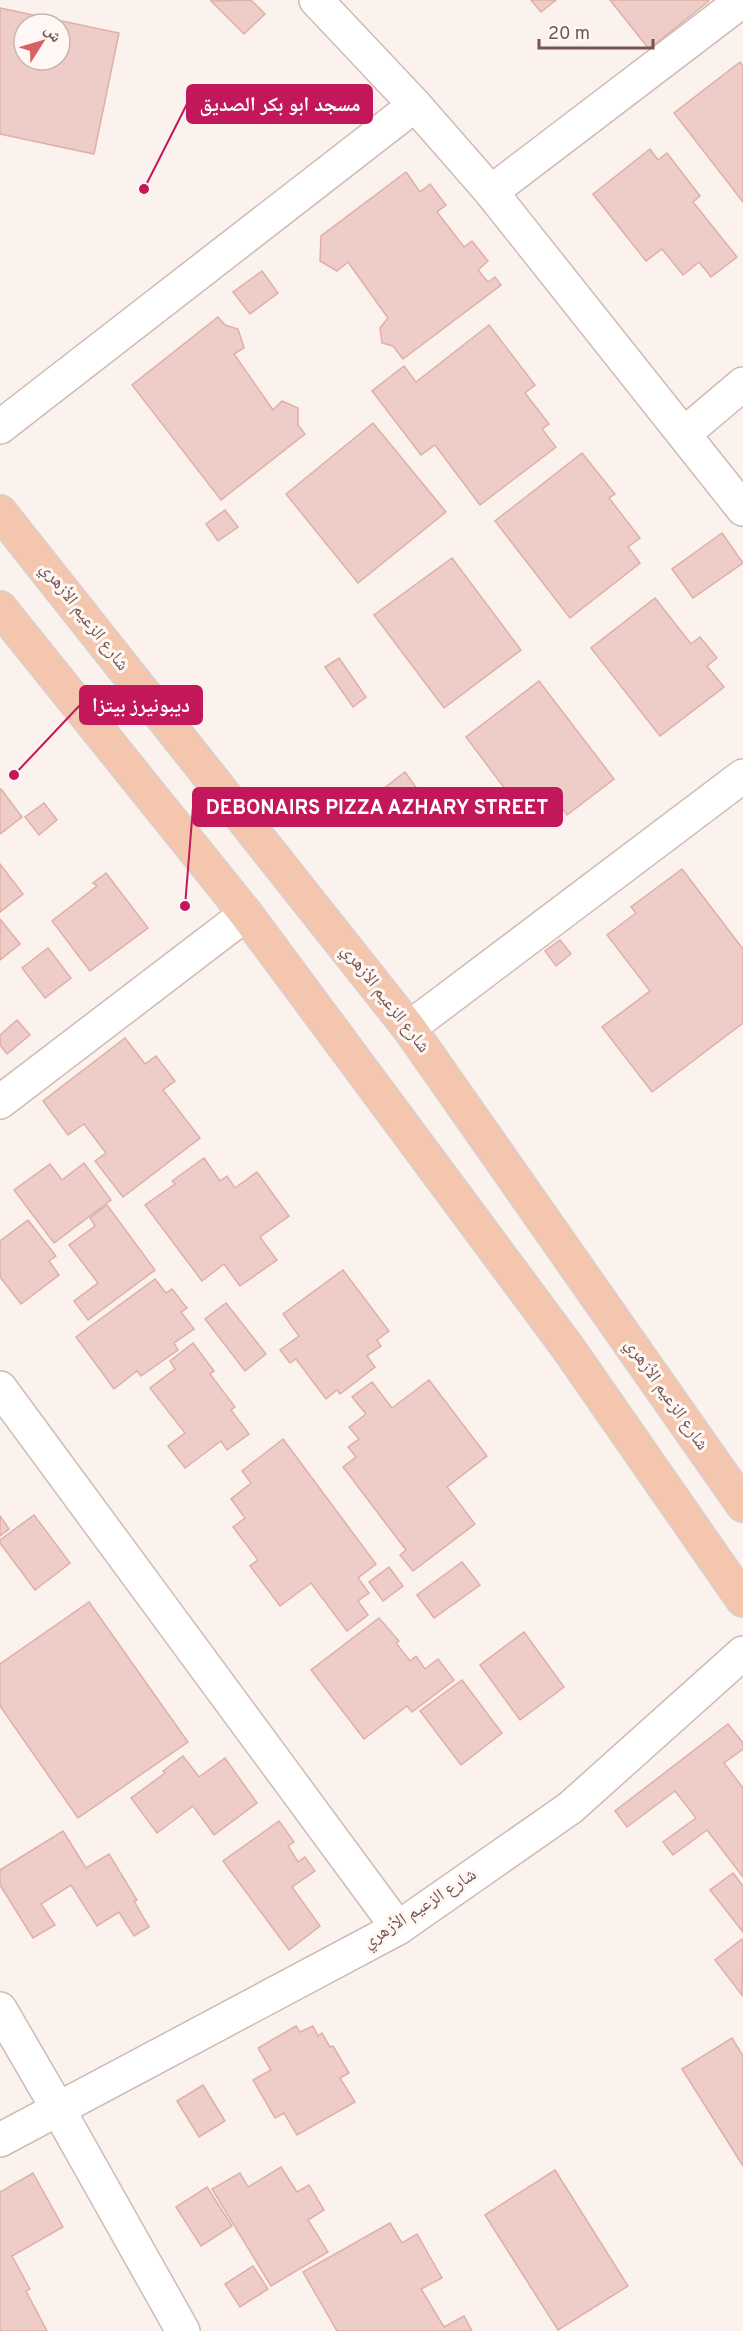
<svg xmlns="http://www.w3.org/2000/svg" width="743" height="2331" font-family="Overpass,'Noto Naskh Arabic',sans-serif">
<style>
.building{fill:#eeccc7;stroke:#dfafa9;stroke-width:1.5;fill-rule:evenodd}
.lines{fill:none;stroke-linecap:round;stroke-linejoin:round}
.street-casing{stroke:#cfbab5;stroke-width:36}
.primary-casing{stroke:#d8cfce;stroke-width:36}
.street{stroke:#fff;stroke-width:33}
.primary{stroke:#f3c6ad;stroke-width:33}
.labels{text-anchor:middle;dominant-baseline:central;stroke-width:6;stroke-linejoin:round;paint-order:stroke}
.street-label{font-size:18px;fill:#755451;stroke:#fef7f3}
.leader{fill:none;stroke:#c2185b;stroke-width:2}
.callout-dot{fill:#c2185b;stroke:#fef7f3;stroke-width:2}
.callout{fill:#c2185b;stroke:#c2185b;stroke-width:2}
.callout-label{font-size:20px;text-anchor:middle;font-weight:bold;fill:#fff}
</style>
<rect width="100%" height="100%" fill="#fbf2ed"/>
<!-- building -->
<g class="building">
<path d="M251,0L265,14L244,34L211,1Z"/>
<path d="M531,0H556L541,12Z"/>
<path d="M610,0H708L709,1L649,49Z"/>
<path d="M0,8L119,33L94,154L0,134ZM24,24H60V60H24Z"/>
<path d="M740,62L743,66V202L674,113Z"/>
<path d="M650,149L658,160L667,153L700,196L693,202L737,257L711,277L699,262L683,275L662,249L646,261L593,194Z"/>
<path d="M406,172L420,192L430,184L446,205L437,212L464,247L472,241L488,261L478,270L488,282L495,277L501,285L403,359L393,346L382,343L380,328L388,318L348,262L337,271L320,261L321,236Z"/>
<path d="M262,271L278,293L250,314L233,292Z"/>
<path d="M218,317L225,325L238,329L244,348L234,354L273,410L282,401L298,408V425L305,434L221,500L132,385Z"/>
<path d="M489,325L535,385L525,393L549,424L542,429L556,447L480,505L435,445L421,455L372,391L404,366L416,382Z"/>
<path d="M373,423L446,512L358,583L286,494Z"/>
<path d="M582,453L615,494L609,498L640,538L628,547L640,563L570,618L495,521Z"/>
<path d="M225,510L238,527L218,541L206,524Z"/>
<path d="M722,533L743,563L693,598L672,569Z"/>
<path d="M452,558L521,650L444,708L374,615Z"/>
<path d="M655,598L691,644L700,637L717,658L707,666L724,687L660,736L591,648Z"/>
<path d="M339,658L366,697L353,707L325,667Z"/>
<path d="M539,681L614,779L567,815L560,805L533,826L466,737Z"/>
<path d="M405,772L423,797L402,813L383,789Z"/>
<path d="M1,789L22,817L0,834V790Z"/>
<path d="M44,803L57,820L39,835L25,817Z"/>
<path d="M0,864L23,894L0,912Z"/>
<path d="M682,869L743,949V1023L652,1092L602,1027L650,991L607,935L636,913L631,907Z"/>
<path d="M106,873L148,928L90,971L52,921L97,886L93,883Z"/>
<path d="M0,919L20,944L0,960Z"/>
<path d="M560,940L571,954L556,966L545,951Z"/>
<path d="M48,948L71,978L45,998L22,968Z"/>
<path d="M17,1020L30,1035L7,1054L0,1045V1035Z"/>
<path d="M125,1038L145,1064L156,1056L175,1081L163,1090L200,1138L123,1197L95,1161L106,1153L84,1124L68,1135L43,1101Z"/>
<path d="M204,1158L220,1181L227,1176L235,1188L257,1172L289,1216L260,1237L277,1260L240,1286L224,1264L202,1281L145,1205L175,1184L172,1181Z"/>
<path d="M84,1163L111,1200L54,1243L14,1190L50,1164L62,1180Z"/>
<path d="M107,1205L155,1270L88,1320L74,1301L98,1283L69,1245L95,1226L90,1218Z"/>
<path d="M28,1220L56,1256L49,1261L59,1275L21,1304L0,1277V1241Z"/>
<path d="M343,1270L389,1331L377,1340L381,1346L367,1356L375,1367L340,1394L337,1390L326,1399L296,1359L290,1363L280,1350L299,1336L283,1314Z"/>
<path d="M155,1279L166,1293L172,1289L187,1308L181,1312L194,1329L174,1343L178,1350L141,1376L137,1371L114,1389L76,1337Z"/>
<path d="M226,1303L266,1354L245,1371L205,1319Z"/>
<path d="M193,1343L214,1371L210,1374L235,1407L231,1410L249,1434L227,1450L221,1441L185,1468L168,1446L185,1433L150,1388L175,1369L170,1361Z"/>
<path d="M429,1380L487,1456L447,1487L475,1524L413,1571L400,1555L406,1550L343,1467L356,1457L348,1447L359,1439L349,1427L366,1414L352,1397L372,1382L392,1408Z"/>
<path d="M283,1439L376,1564L358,1578L369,1593L358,1601L368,1615L347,1631L311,1583L280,1606L250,1566L258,1560L233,1527L245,1518L231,1499L251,1483L242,1471Z"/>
<path d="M34,1515L70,1563L35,1590L0,1543V1540Z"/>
<path d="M0,1516L9,1529L0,1536Z"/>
<path d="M462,1562L480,1585L434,1618L417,1595Z"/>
<path d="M389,1567L403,1586L383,1601L369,1582Z"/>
<path d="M89,1602L188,1742L78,1818L0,1706V1664Z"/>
<path d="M379,1618L399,1641L396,1643L410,1661L416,1656L425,1669L438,1659L454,1680L412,1712L407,1706L364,1739L311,1670Z"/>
<path d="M524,1632L564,1687L520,1720L480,1665Z"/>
<path d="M462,1680L502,1733L461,1765L420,1711Z"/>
<path d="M728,1724L743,1743V1749L724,1763L743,1788V1877L707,1830L673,1855L663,1842L696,1818L675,1791L627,1827L615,1811Z"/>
<path d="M183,1756L199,1777L225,1758L257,1803L214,1835L193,1806L157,1833L131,1798L165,1773L163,1771Z"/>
<path d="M279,1821L294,1842L288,1846L298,1862L305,1857L315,1871L292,1887L320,1926L289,1950L223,1861Z"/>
<path d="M63,1831L86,1868L109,1854L137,1900L134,1901L149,1927L134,1936L119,1912L97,1926L71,1885L41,1904L55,1925L33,1938L0,1885V1870Z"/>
<path d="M733,1873L743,1886V1932L710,1890Z"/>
<path d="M742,1939L743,1940L742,1995L715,1960Z"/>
<path d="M296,2026L300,2032L313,2026L318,2036L322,2033L330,2047L333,2046L349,2073L340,2078L355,2102L297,2135L284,2113L275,2118L253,2080L271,2070L258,2048Z"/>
<path d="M732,2038L743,2056V2166L682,2069Z"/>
<path d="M203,2085L225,2121L199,2137L177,2101Z"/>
<path d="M281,2167L297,2192L309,2185L324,2210L308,2220L328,2252L271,2286L212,2189L240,2173L248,2187Z"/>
<path d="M555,2170L628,2286L558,2330L485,2215Z"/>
<path d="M33,2173L63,2227L12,2256L30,2289L26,2291L47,2331H0V2192Z"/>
<path d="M207,2187L232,2226L201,2246L176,2207Z"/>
<path d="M390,2223L402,2243L417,2234L442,2278L421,2289L444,2327L464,2316L472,2331H337L303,2272Z"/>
<path d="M253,2266L268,2289L240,2307L225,2284Z"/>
</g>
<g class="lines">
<!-- street casing -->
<g class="street-casing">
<g id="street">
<path d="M316,0L415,105L491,192L743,509"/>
<path d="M491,192L743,0"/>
<path d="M0,427L415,105"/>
<path d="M684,434L743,384"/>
<path d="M409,1028L743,776"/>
<path d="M0,1102L246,914"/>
<path d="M0,1388L398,1928"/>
<path d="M0,2009L58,2109L183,2331"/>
<path d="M0,2140L398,1928L570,1808L743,1653"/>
</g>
</g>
<!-- primary casing -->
<g class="primary-casing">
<g id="primary">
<path d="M0,512L409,1028L743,1505"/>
<path d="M0,608L246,914L568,1348L743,1600"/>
</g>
</g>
<!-- street -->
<use href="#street" class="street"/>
<!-- primary -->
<use href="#primary" class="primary"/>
</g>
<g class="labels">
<!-- street labels -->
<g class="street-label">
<text transform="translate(84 617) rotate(52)">شارع الزعيم الأزهري</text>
<text transform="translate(385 999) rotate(52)">شارع الزعيم الأزهري</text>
<text transform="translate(666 1395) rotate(55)">شارع الزعيم الأزهري</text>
<text transform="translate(420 1909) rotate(-33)">شارع الزعيم الأزهري</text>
</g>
</g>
<!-- callouts -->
<path class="leader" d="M144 189L187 104M14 775L80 705M185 906L193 807"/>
<g class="callout-dot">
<circle cx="144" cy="189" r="6"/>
<circle cx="14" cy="775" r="6"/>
<circle cx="185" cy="906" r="6"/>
</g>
<g class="callout">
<rect x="187" y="85" width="185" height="38" rx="6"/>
<rect x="80" y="686" width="122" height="38" rx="6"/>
<rect x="193" y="788" width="369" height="38" rx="6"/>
</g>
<g class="callout-label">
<text x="280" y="111">مسجد ابو بكر الصديق</text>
<text x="141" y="712">ديبونيرز بيتزا</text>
<text x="377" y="814">DEBONAIRS PIZZA AZHARY STREET</text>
</g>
<!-- north arrow -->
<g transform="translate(42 42) rotate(53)"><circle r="28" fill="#fef7f3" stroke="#c7b6b2" stroke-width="1.5"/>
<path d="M0-4.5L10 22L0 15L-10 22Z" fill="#d85f64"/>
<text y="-9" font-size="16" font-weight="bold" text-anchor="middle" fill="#755451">ش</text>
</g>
<!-- scale -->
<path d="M539 39v9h114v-9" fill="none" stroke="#755451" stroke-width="3"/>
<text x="548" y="39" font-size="18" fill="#755451" stroke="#fef7f3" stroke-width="4.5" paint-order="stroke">20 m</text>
</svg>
